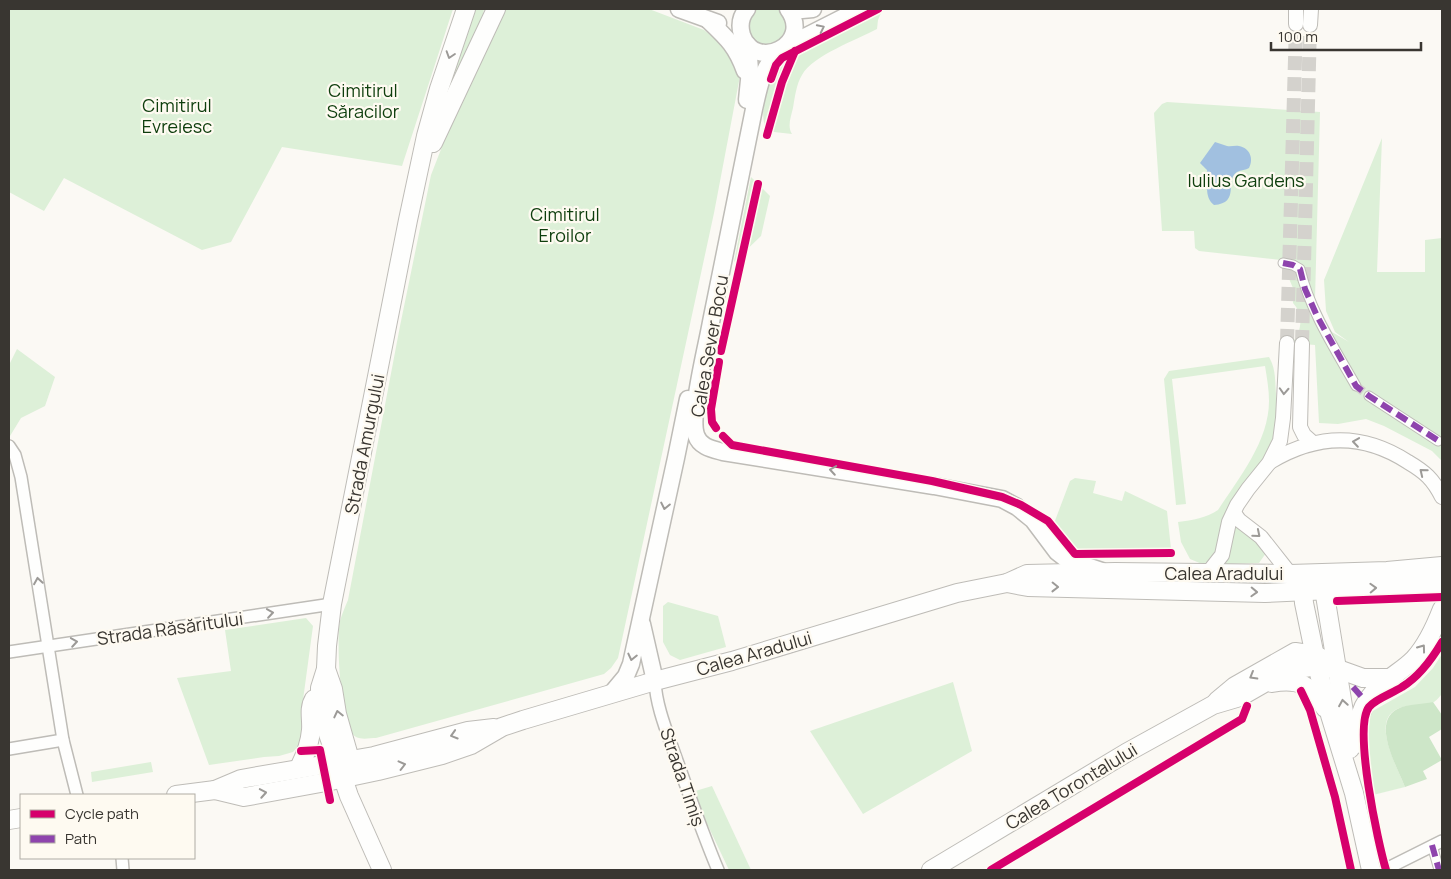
<svg xmlns="http://www.w3.org/2000/svg" width="1451" height="879" font-family="Manrope,sans-serif">
<style>
.green{fill:#ddf0d8}
.forest{fill:#cde6c8}
.water{fill:#a1c0e0}
.lines{fill:none;stroke-linecap:round;stroke-linejoin:round}
.pedestrian-tunnel{stroke:#d4d2cd;stroke-width:9;stroke-dasharray:9 4.5;stroke-linecap:butt}
.tertiary-tunnel{stroke:#d4d2cd;stroke-width:14;stroke-dasharray:14 7;stroke-linecap:butt}
.pedestrian-casing{stroke:#bebcb7;stroke-width:11}
.minor-casing{stroke:#bebcb7;stroke-width:14}
.tertiary-casing{stroke:#bebcb7;stroke-width:16}
.secondary-casing{stroke:#bebcb7;stroke-width:19}
.primary-casing{stroke:#bebcb7;stroke-width:20}
.pedestrian{stroke:#fefefd;stroke-width:9}
.minor{stroke:#fefefd;stroke-width:11}
.tertiary{stroke:#fefefd;stroke-width:14}
.secondary{stroke:#fefefd;stroke-width:16}
.primary{stroke:#fefefd;stroke-width:18}
.quiet{stroke:#8e44ad;stroke-width:6;stroke-dasharray:12 6;stroke-linecap:butt}
.cycleway-casing{stroke:#fefaf1;stroke-width:11}
.cycleway{stroke:#d6006c;stroke-width:8}
.oneway{stroke:#9c9a97}
.labels{text-anchor:middle;dominant-baseline:central;stroke-width:4.5;stroke-linejoin:round;paint-order:stroke}
.park-label{font-size:18px;fill:#0e3e0d;stroke:#fefaf1}
.street-label{font-size:18px;fill:#393631;stroke:#fefaf1}
</style>
<rect width="100%" height="100%" fill="#fbf9f4"/>
<!-- green -->
<g class="green">
<path d="M9,9H453L402,166L282,147L231,242L202,250L64,178L44,211L9,192Z"/>
<path d="M471,9H484L482,20L446,100L440,98Z"/>
<path d="M502,9H649L704,30L724,45L740,76L714,213L618,658L611,668L604,674L376,738C370,738 362,740 356,737C340,729 336,639 340,621C342,614 345,607 348,600L400,326L431,175L461,98Z"/>
<path d="M747,9H788L792,37L755,50L744,13Z"/>
<path d="M881,13L878,20L877,29C857,40 813,55 802,75C796,85 795,97 793,108C791,117 787,126 792,134L774,132L765,127C759,105 768,80 783,63Z"/>
<path d="M1167,102L1320,112L1315,300L1332,332L1349,342L1335,332L1326,311L1324,280L1382,138L1377,272H1425V240L1442,238V461L1432,451L1384,426L1366,419L1338,424L1319,423L1315,345L1292,343C1302,331 1304,315 1293,303V288L1281,260L1199,251L1195,248L1194,231H1162L1154,113L1162,104Z"/>
<path d="M751,177L770,196L761,236L734,262Z"/>
<path d="M17,349L55,377L45,406L21,418L10,436L9,435V365Z"/>
<path d="M1269,357C1276,369 1275,381 1276,394C1276,408 1278,423 1275,437C1268,467 1240,488 1226,515C1219,530 1219,545 1213,560L1202,564L1190,559L1181,542L1178,522C1193,520 1206,518 1218,510C1239,478 1269,441 1269,401C1269,390 1267,378 1265,366L1172,379L1186,504L1176,505L1164,379L1169,371Z"/>
<path d="M1075,478L1096,481L1093,493L1122,501L1125,491L1167,511L1171,549L1072,550L1064,544L1053,526L1070,481Z"/>
<path d="M1238,527C1247,536 1259,541 1266,553L1259,563L1223,564L1233,529Z"/>
<path d="M668,602L718,616L726,647L680,660L670,655L663,642V606Z"/>
<path d="M306,618L313,626L303,700V722L300,744L293,752L279,756L264,757L209,765L177,678L231,671L225,630Z"/>
<path d="M1442,654V694C1440,696 1437,700 1434,702C1426,706 1412,704 1403,707C1367,715 1397,766 1405,787L1373,795C1369,768 1365,740 1371,712L1415,687L1433,668Z"/>
<path d="M953,682L972,751L863,814L810,731Z"/>
<path d="M151,762L153,772L92,782L91,772Z"/>
<path d="M712,786L751,870H729L692,792Z"/>
</g>
<!-- forest -->
<path class="forest" d="M1433,702L1442,715V729L1429,737L1442,760L1423,771L1427,779L1405,787C1397,766 1368,718 1402,707C1411,704 1423,704 1433,702Z"/>
<!-- water -->
<path class="water" d="M1215,142C1219,143 1223,145 1227,146C1231,147 1235,145 1239,146C1250,148 1254,159 1249,168C1246,170 1241,170 1237,172C1224,180 1241,203 1214,205C1203,196 1209,182 1207,170L1200,163Z"/>
<g class="lines">
<!-- pedestrian-tunnel -->
<path class="pedestrian-tunnel" d="M1356,386L1369,396"/>
<!-- tertiary-tunnel -->
<g class="tertiary-tunnel">
<path d="M1287,343L1296,24"/>
<path d="M1302,344L1310,25"/>
</g>
<!-- pedestrian casing -->
<g class="pedestrian-casing">
<g id="pedestrian">
<path d="M1283,263L1293,265L1300,269C1310,311 1335,349 1356,386"/>
<path d="M1369,396L1438,441"/>
<path d="M1432,845L1439,870"/>
</g>
</g>
<!-- minor casing -->
<g class="minor-casing">
<g id="minor">
<path d="M9,446L15,455L21,477L63,740L77,795"/>
<path d="M9,652L332,604"/>
<path d="M655,681C656,706 667,732 675,755C689,794 702,832 718,870"/>
<path d="M9,749L63,740"/>
<path d="M122,858L123,870"/>
<path d="M1384,870L1442,841"/>
</g>
</g>
<!-- tertiary casing -->
<g class="tertiary-casing">
<g id="tertiary">
<path d="M1296,24V9"/>
<path d="M1310,25L1311,9"/>
<path d="M1302,344L1300,427L1304,435L1313,443"/>
<path d="M1270,462C1316,434 1362,432 1408,462C1425,472 1433,479 1442,497"/>
<path d="M1234,513L1239,520L1261,537L1295,580"/>
<path d="M1207,574L1222,555L1229,522L1237,505L1248,489L1269,463L1280,441L1283,418L1287,343"/>
</g>
</g>
<!-- secondary casing -->
<g class="secondary-casing">
<g id="secondary">
<path d="M679,9L718,23"/>
<path d="M747,9C741,16 739,25 742,35C755,73 814,44 788,9"/>
<path d="M791,9L802,10L813,9"/>
<path d="M708,20C727,38 736,46 745,71"/>
<path d="M785,47L860,9"/>
<path d="M779,51C762,67 759,87 754,109C740,180 726,251 711,322C707,345 689,415 696,435C700,447 712,449 723,452L934,486L1002,499L1017,507L1033,520L1057,552L1066,559L1102,571"/>
<path d="M747,100L750,70L748,45"/>
<path d="M642,624L655,681"/>
<path d="M611,694L626,676L631,664L676,458L688,399"/>
</g>
</g>
<!-- primary casing -->
<g class="primary-casing">
<g id="primary">
<path d="M433,143L496,9"/>
<path d="M1321,580L1324,589L1350,749"/>
<path d="M1305,581L1303,591L1304,603L1317,666L1330,715L1354,793L1371,870"/>
<path d="M1007,583L1028,587L1265,593L1398,587L1442,583"/>
<path d="M326,669L333,689L337,714L353,770"/>
<path d="M1272,683C1299,678 1311,685 1325,708"/>
<path d="M1217,701L1235,686L1295,652L1316,655L1325,660"/>
<path d="M1357,744C1357,713 1364,697 1389,679C1398,672 1406,667 1414,659C1427,645 1435,627 1442,609"/>
<path d="M299,768C305,756 310,744 311,730C312,719 308,709 314,699"/>
<path d="M215,790L244,797L326,782L378,771L442,755L471,745L502,727L523,720L655,681L732,661L957,593L1007,583L1027,574L1115,572L1290,574L1387,571L1442,566"/>
<path d="M176,795L215,790L241,779L374,756L468,731L494,728"/>
<path d="M9,820L21,818"/>
<path d="M382,870L349,796L324,722L320,705V688L326,669L327,646L332,604L408,220L426,136L439,89L466,9"/>
<path d="M931,870L1126,753L1213,705L1240,697L1282,673L1297,669L1317,666L1338,669L1363,678H1390"/>
</g>
</g>
<!-- pedestrian -->
<use href="#pedestrian" class="pedestrian"/>
<!-- minor -->
<use href="#minor" class="minor"/>
<!-- tertiary -->
<use href="#tertiary" class="tertiary"/>
<!-- secondary -->
<use href="#secondary" class="secondary"/>
<!-- primary -->
<use href="#primary" class="primary"/>
<!-- quiet -->
<g class="quiet">
<path d="M1283,263L1293,265L1300,269L1305,289L1317,316L1356,386L1369,396L1442,443"/>
<path d="M1353,687L1361,696"/>
<path d="M1432,845L1439,870"/>
</g>
<!-- cycleway casing -->
<g class="cycleway-casing">
<g id="cycleway">
<path d="M771,79L776,65L782,58L878,9"/>
<path d="M767,135L782,82L795,51"/>
<path d="M721,351L758,184"/>
<path d="M716,428L712,422L711,409L719,362"/>
<path d="M723,436L732,445L932,481L1002,497L1021,505L1048,521L1075,554L1171,553"/>
<path d="M1337,601L1442,597"/>
<path d="M1301,691L1310,710L1335,797L1351,870"/>
<path d="M301,751L320,750L330,800"/>
<path d="M991,870L1242,719L1247,706"/>
<path d="M1386,870C1378,843 1353,728 1369,707C1375,699 1393,693 1402,687C1420,676 1432,659 1442,642"/>
</g>
</g>
<!-- cycleway -->
<use href="#cycleway" class="cycleway"/>
</g>
<!-- one-way arrows -->
<defs><path id="oneway-chevron" d="M-2-3.5L2.5 0L-2 3.5" fill="none" stroke-width="1.6" stroke-linecap="round" stroke-linejoin="round" transform="scale(1.25)"/></defs>
<g class="oneway">
<use href="#oneway-chevron" transform="translate(821 28) rotate(-26)"/>
<use href="#oneway-chevron" transform="translate(450 55) rotate(108)"/>
<use href="#oneway-chevron" transform="translate(1284 391) rotate(93)"/>
<use href="#oneway-chevron" transform="translate(1356 442) rotate(-172)"/>
<use href="#oneway-chevron" transform="translate(833 470) rotate(-171)"/>
<use href="#oneway-chevron" transform="translate(1423 472) rotate(-141)"/>
<use href="#oneway-chevron" transform="translate(665 506) rotate(102)"/>
<use href="#oneway-chevron" transform="translate(1257 534) rotate(40)"/>
<use href="#oneway-chevron" transform="translate(38 581) rotate(-99)"/>
<use href="#oneway-chevron" transform="translate(1055 587) rotate(1)"/>
<use href="#oneway-chevron" transform="translate(1373 588) rotate(-2)"/>
<use href="#oneway-chevron" transform="translate(1254 592) rotate(2)"/>
<use href="#oneway-chevron" transform="translate(270 613) rotate(-8)"/>
<use href="#oneway-chevron" transform="translate(74 642) rotate(-9)"/>
<use href="#oneway-chevron" transform="translate(1422 648) rotate(-54)"/>
<use href="#oneway-chevron" transform="translate(632 657) rotate(103)"/>
<use href="#oneway-chevron" transform="translate(1253 676) rotate(150)"/>
<use href="#oneway-chevron" transform="translate(1343 703) rotate(-99)"/>
<use href="#oneway-chevron" transform="translate(338 714) rotate(-103)"/>
<use href="#oneway-chevron" transform="translate(454 735) rotate(163)"/>
<use href="#oneway-chevron" transform="translate(402 765) rotate(-14)"/>
<use href="#oneway-chevron" transform="translate(263 793) rotate(-10)"/>
</g>
<g class="labels">
<!-- park labels -->
<g class="park-label">
<text x="363" y="90">Cimitirul<tspan x="363" dy="21">Săracilor</tspan></text>
<text x="177" y="105">Cimitirul<tspan x="177" dy="21">Evreiesc</tspan></text>
<text x="1246" y="180">Iulius Gardens</text>
<text x="565" y="214">Cimitirul<tspan x="565" dy="21">Eroilor</tspan></text>
</g>
<!-- street labels -->
<g class="street-label">
<text transform="translate(709 346) rotate(-80)">Calea Sever Bocu</text>
<text transform="translate(364 444) rotate(-79)">Strada Amurgului</text>
<text x="1224" y="573">Calea Aradului</text>
<text transform="translate(170 628) rotate(-8)">Strada Răsăritului</text>
<text transform="translate(754 653) rotate(-16)">Calea Aradului</text>
<text transform="translate(683 777) rotate(71)">Strada Timiș</text>
<text transform="translate(1071 786) rotate(-31)">Calea Torontalului</text>
</g>
</g>
<!-- border -->
<rect width="1451" height="879" fill="none" stroke="#393631" stroke-width="20"/>
<!-- legend -->
<rect x="20" y="794" width="175" height="65" fill="#fefaf1" stroke="#afaca4"/>
<rect x="30" y="810" width="25" height="8" fill="#d6006c" stroke="#afaca4"/>
<text x="65" y="819" font-size="15" fill="#393631">Cycle path</text>
<rect x="30" y="835" width="25" height="8" fill="#8e44ad" stroke="#afaca4"/>
<text x="65" y="844" font-size="15" fill="#393631">Path</text>
<!-- scale -->
<path d="M1271 42v8h150v-8" fill="none" stroke="#393631" stroke-width="2.5"/>
<text x="1278" y="42" font-size="15" fill="#393631" stroke="#fefaf1" stroke-width="4" paint-order="stroke">100 m</text>
</svg>
